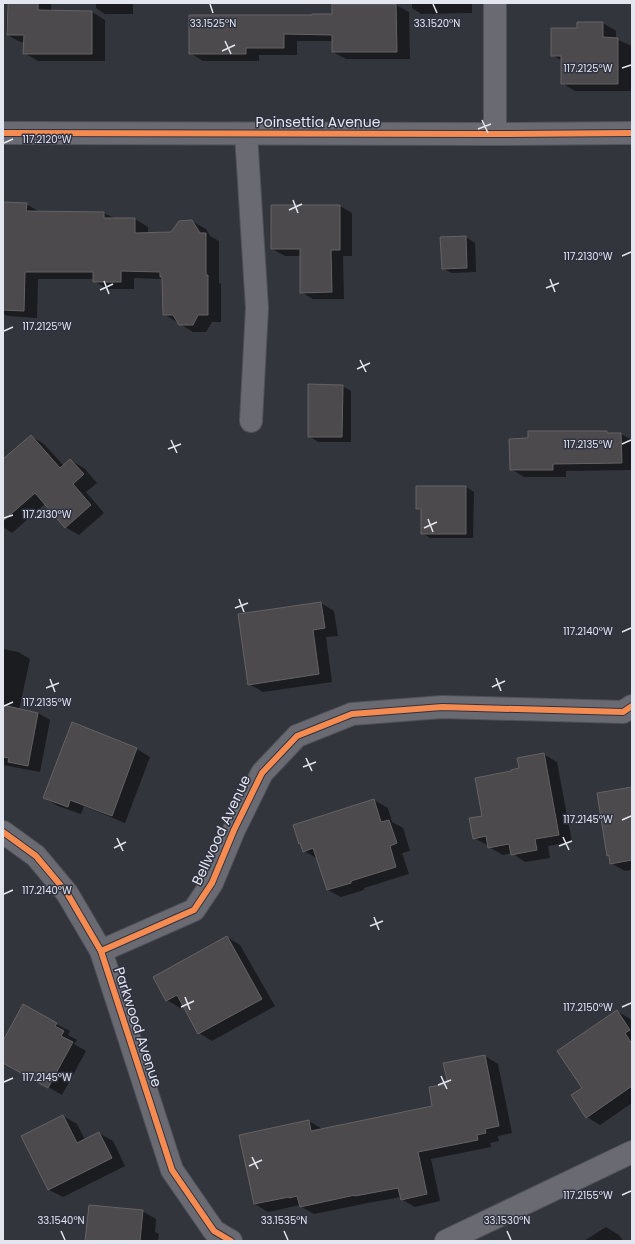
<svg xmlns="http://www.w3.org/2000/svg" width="635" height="1244" font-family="Poppins,sans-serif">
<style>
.shadow{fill:#0007}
.building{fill:#4c4a4c;stroke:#646264}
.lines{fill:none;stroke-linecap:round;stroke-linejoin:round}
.minor-casing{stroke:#505258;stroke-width:24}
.minor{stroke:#6a6b72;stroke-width:22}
.cycleway-casing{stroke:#2f3240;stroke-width:8}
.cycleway{stroke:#f68b52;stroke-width:6}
.ticks{fill:none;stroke:#e3e6ef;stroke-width:1.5}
.labels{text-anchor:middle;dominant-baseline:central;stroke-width:3;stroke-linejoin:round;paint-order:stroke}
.street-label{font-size:14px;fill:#e3e6ef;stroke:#2f3240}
.ticks-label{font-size:10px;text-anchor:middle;fill:#e3e6ef;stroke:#2f3240;stroke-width:3;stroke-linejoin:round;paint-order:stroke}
</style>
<rect width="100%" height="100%" fill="#33353c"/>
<!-- shadow -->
<g class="shadow">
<path d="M7,3H51V11L92,12L105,20V61H38L24,53L25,42H20L6,34Z"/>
<path d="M96,3H133V14H105L96,8Z"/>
<path d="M412,3H472V13L421,14L412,8Z"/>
<path d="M396,5L409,12L410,59H346L333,52V41H297V55H259V61H203L190,53L313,16L333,15Z"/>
<path d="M603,23L616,31V39L632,46V91H575L562,83V61L552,55L578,29Z"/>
<path d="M3,203L26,204L40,212L104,213L116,219H135L148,227V234L171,233L192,221L206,229L210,236L219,241V283L221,284V322H212L206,332H193L164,314L163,279L134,278V289H108L94,281V279H38L37,318L8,316L3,314Z"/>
<path d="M340,206L352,213V256H343L344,299H313L301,292V256H285L272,249Z"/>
<path d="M466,237L475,243L476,272L452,273L442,268Z"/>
<path d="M342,386L351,391V442H318L309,436Z"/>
<path d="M607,432L610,434H621L632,440V470L566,471V477H524L511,469Z"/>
<path d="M31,436L44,444L64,466L70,460L84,468L97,483L86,492L104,513L79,535L65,527L46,503L12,533L3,527V460Z"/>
<path d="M466,487L474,492L473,538H430L422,533V511L417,508Z"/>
<path d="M321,603L334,611L338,636L326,637L332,682L263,692L249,684Z"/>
<path d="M3,649L18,652L30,659L19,710L38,713L50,720L40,772L3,765Z"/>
<path d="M72,723L137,749L150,757L125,823L84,806L81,814L58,806L44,798Z"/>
<path d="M543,754L557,762L572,842L548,846L550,858L525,862L512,853L503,855L489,847V846L474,838L483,817L520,769Z"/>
<path d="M632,787V870L625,871L611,863L610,856L608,855L598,793Z"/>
<path d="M374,800L388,808L392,822L403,828L410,851L402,853L409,874L364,888V890L341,897L328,890L318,859L304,851L301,844L300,843Z"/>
<path d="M227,937L240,945L275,1006L212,1041L199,1033L184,1006L180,1008L167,1000Z"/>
<path d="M617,1011L630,1019L632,1022V1103L600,1125L587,1117L583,1088Z"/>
<path d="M56,1024L70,1031L68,1035L77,1040L74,1044L86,1051L62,1095L3,1062V1043Z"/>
<path d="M485,1056L498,1064L512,1133L498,1136L499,1141L490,1143L491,1147L431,1159L440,1201L415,1207L401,1199V1197L368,1203L314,1214L300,1206V1205L268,1212L255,1204L309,1121L322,1129L434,1107L449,1084Z"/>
<path d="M63,1116L77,1124L85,1140L99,1133L113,1141L125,1166L63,1197L49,1190L23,1136Z"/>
<path d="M142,1211L156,1219L155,1232L159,1234L158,1241H86Z"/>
<path d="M606,1227L619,1235L623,1241H584Z"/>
</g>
<!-- building -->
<g class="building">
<path d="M8,3H38V10L92,11V54H23L24,35H7Z"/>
<path d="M332,4H396L397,52H332V35L284,34V48H246V54H189V15H312V14H332Z"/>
<path d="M577,22H603V37L618,38V84H561V56H551V28H577Z"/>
<path d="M3,202L27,203L26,211L104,212V218H135V233L171,232L179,221L192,220L200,233H206V275H208V315H198L193,325H179L173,315H163L162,277H160V272L121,271V282H93V272H25L24,311L3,310Z"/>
<path d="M271,205H340V250H331L332,292L300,293V249H271Z"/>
<path d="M466,236L467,268L442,269L440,237Z"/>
<path d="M308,384L343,385L342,437H308Z"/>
<path d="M528,431H607V433H621L622,463L553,464V470H510L509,439L528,438Z"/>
<path d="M31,435L60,468L70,459L84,474L73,484L91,505L65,528L35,493L3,521V459Z"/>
<path d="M416,486H466V534H421V509H416Z"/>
<path d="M321,602L325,628L313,630L319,674L248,685L238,614Z"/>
<path d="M3,705L38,713L28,766L8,762L9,758L3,757Z"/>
<path d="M72,722L137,748L112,816L70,800L68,807L43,798Z"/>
<path d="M544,753L559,835L535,839L537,850L511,855L509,844L488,848L486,836L473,839L469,818L482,816L475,778L511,771V770L519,768L517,758Z"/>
<path d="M632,787V860L610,864L609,855L607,856L597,793Z"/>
<path d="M374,799L381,822L389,820L397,843L390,846L396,867L351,881V883L327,890L313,848L303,852L300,843L299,844L293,825Z"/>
<path d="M227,936L262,999L198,1034L177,995L166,1001L153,977Z"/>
<path d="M23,1004L57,1023L55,1026L64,1031L61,1036L73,1042L48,1088L3,1063V1041Z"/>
<path d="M617,1010L630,1030L625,1033L632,1044V1086L586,1118L571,1095L582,1088L557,1051Z"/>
<path d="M485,1055L499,1126L485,1129L486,1133L477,1135L478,1140L418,1152L427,1194L401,1200L398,1188L355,1196V1195L300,1207L297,1196L289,1198V1197L254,1204L239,1135L309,1120L311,1131L432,1106L429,1087L448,1084L443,1063Z"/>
<path d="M63,1115L77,1143L99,1132L112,1158L48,1190L21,1136Z"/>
<path d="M89,1205L143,1210L140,1241H85Z"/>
</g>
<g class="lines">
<!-- minor casing -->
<g class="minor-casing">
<g id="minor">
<path d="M3,133L495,134L632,133"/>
<path d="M246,134L257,308L251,421"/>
<path d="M495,134V3"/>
<path d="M3,832L36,856L67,893L101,951L172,1170L214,1231L231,1241"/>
<path d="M101,951L194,910L212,883L234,830L262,773L297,736L352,714L442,707L623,712L632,706"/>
<path d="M446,1241L632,1152"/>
</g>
</g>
<!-- minor -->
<use href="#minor" class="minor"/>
<!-- cycleway casing -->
<g class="cycleway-casing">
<g id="cycleway">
<path d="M3,133L495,134L632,133"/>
<path d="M3,832L36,856L67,893L101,951L172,1170L214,1231L231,1241"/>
<path d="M101,951L194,910L212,883L234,830L262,773L297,736L352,714L442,707L623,712L632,706"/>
</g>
</g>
<!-- cycleway -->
<use href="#cycleway" class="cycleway"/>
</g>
<!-- ticks -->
<path class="ticks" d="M210,4L213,13M433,4L437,13M225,41L231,54M222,51L235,45M622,68L631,65M482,120L488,133M478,129L491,124M4,143L13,139M293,200L298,213M289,210L302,204M622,256L631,252M550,279L555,292M104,281L109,294M546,288L559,283M100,290L113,284M4,331L13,327M360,360L366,372M357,369L370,363M171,440L177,453M622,444L631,440M168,449L181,444M4,518L13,515M428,519L433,532M424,528L437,522M239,599L244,612M235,608L248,603M622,632L631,628M496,678L501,691M50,679L55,692M492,687L505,681M46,688L59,683M4,706L13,702M306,758L312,771M303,767L316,762M622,820L631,816M563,837L569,850M117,838L123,851M559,846L572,841M114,848L126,842M4,894L13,890M374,917L379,930M370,926L383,921M185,997L190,1010M181,1007L194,1001M622,1007L631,1003M441,1076L447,1089M4,1082L13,1078M438,1085L451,1080M252,1157L258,1169M249,1166L262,1160M622,1195L631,1191M61,1231L65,1240M284,1231L288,1240M507,1231L511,1240"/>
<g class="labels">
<!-- street labels -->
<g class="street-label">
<text x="318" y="122">Poinsettia Avenue</text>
<text transform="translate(221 830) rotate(-65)">Bellwood Avenue</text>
<text transform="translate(138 1027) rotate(72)">Parkwood Avenue</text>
</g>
</g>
<g class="ticks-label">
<text x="213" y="27">33.1525°N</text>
<text x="437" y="27">33.1520°N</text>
<text x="588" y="72">117.2125°W</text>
<text x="47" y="143">117.2120°W</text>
<text x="588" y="260">117.2130°W</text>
<text x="47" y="330">117.2125°W</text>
<text x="588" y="448">117.2135°W</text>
<text x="47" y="518">117.2130°W</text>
<text x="588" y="635">117.2140°W</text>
<text x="47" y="706">117.2135°W</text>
<text x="588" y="823">117.2145°W</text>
<text x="47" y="894">117.2140°W</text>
<text x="588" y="1011">117.2150°W</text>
<text x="47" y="1081">117.2145°W</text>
<text x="588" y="1199">117.2155°W</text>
<text x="61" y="1224">33.1540°N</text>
<text x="284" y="1224">33.1535°N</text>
<text x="507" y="1224">33.1530°N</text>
</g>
<!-- border -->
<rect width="635" height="1244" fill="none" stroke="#e3e6ef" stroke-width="8"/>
</svg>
